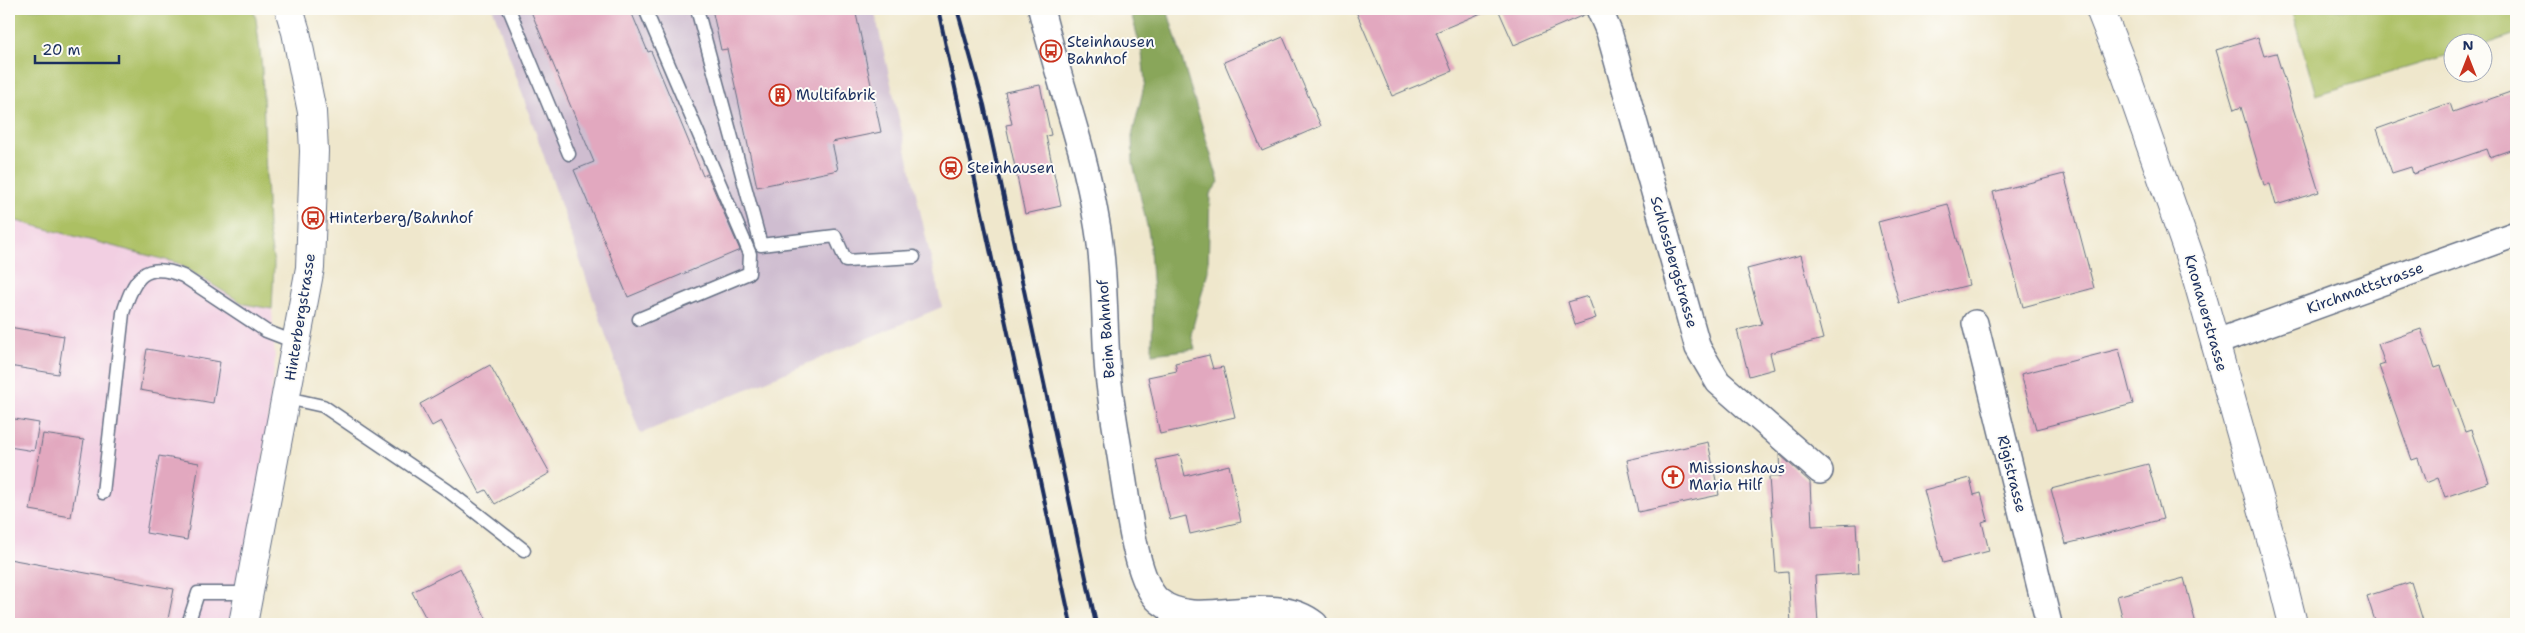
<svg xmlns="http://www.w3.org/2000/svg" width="2525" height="633" font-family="'Shantell Sans',sans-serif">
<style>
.built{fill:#f2cfe2}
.industrial{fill:#cfbdd0}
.green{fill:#acc064;stroke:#647861}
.forest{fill:#89a65a;stroke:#526a5c}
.building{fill:#e2a8bf}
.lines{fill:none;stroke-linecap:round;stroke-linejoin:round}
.lane-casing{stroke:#656f84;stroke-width:15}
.street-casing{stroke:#656f84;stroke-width:28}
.secondary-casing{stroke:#656f84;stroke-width:30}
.lane{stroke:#fff;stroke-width:12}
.street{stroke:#fff;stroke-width:25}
.secondary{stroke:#fff;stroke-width:28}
.rail{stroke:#1b2f5e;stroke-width:4}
.labels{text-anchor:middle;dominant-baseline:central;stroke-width:4;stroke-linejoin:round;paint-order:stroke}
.poi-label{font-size:15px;fill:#1b2f5e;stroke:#fdfcf7;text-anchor:start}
.street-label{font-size:15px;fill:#1b2f5e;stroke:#fdfcf7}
</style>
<rect width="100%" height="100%" fill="#fdfcf7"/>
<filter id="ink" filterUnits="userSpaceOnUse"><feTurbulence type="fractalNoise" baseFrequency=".02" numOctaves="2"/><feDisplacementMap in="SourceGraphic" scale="10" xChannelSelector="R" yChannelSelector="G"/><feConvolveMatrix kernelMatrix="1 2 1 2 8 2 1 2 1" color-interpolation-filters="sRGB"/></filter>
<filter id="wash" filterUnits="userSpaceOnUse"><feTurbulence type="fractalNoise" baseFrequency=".0096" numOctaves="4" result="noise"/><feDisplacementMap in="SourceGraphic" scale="20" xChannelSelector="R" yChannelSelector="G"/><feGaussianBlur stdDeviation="1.12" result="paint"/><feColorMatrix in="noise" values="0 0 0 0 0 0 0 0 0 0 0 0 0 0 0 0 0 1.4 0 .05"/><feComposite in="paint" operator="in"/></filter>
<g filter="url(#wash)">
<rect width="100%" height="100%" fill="#efe7cc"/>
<!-- built -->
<path class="built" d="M9,219L177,263L244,304L272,309L275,360L249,593L243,624H9Z"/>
<!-- industrial -->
<path class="industrial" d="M493,9H874L942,307L640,434Z"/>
<!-- green -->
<g class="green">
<path d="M9,9H253L256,19L262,68L268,229L274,264L272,309L244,304L177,263L9,219Z"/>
<path d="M2291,9H2516V34L2483,45L2482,42H2452V54L2316,95Z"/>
</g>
<!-- forest -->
<path class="forest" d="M1130,9H1167L1219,182L1210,194L1208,271L1191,334L1195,349L1152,354L1153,294L1149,235L1133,163L1132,136L1145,82L1142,53Z"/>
<g id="blocks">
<!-- building -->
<g class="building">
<path d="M530,9H630L648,52L651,51L703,176L707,174L740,250L628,297L574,170L594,162Z"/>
<path d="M712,9H855L881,132L832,142L838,170L757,187L727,49L721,50Z"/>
<path d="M1355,9H1491L1436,32L1452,71L1392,96Z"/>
<path d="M1498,9H1585L1586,14L1514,45Z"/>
<path d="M1283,37L1321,126L1262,151L1224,62Z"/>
<path d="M2258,37L2264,56L2276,53L2319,192L2276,205L2270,184L2264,185L2241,107L2234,110L2216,50Z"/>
<path d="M1040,85L1051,135L1046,136L1061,206L1025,214L1006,125L1012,124L1005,92Z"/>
<path d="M2516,90V148L2490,157L2487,149L2413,174L2411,167L2392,173L2377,129L2450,103L2453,112Z"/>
<path d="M2064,174L2094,288L2023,307L1993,192Z"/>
<path d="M1948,204L1969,285L1899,303L1878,222Z"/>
<path d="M1801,255L1823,339L1770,353L1774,369L1749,376L1737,330L1762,324L1747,269Z"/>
<path d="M1588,296L1596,318L1575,325L1568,302Z"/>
<path d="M9,327L64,336L58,374L9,366Z"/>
<path d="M2421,329L2435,368L2441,366L2465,432L2471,430L2489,482L2445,497L2438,478L2426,483L2418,458L2412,460L2379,366L2385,364L2378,344Z"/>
<path d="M147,349L220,362L213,403L140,390Z"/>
<path d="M2119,349L2133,404L2036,429L2021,374Z"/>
<path d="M1209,355L1213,369L1223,367L1235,417L1160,434L1148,377L1177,371L1175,363Z"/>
<path d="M490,365L550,473L495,504L486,490L480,493L441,421L432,426L420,404Z"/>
<path d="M9,418L39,423L34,451L9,447Z"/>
<path d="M43,434L84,440L71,517L30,510Z"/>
<path d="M1708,442L1719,495L1638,512L1627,460Z"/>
<path d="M1779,454L1810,482L1812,526L1856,524L1859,573L1815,576L1818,624H1791L1788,572L1776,573L1769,477H1780Z"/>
<path d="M1180,455L1185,476L1229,465L1241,522L1190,534L1186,516L1170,520L1156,460Z"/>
<path d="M159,456L199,463L187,540L146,533Z"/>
<path d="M2148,464L2163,519L2066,544L2051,489Z"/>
<path d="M1970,478L1974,495L1981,493L1988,520L1982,522L1989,551L1943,563L1924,490Z"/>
<path d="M9,559L174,589L167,624H23L9,622Z"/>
<path d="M460,568L489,624H429L412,592Z"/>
<path d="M2184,578L2196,624H2124L2117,596Z"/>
<path d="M2411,582L2424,624H2376L2367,596Z"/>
</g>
</g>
</g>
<g filter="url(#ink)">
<use href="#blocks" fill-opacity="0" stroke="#656f84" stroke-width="1"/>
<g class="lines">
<!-- lane casing -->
<g class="lane-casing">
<g id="lane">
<path d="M509,9L569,154"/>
<path d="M697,9L761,245L835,236L846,261L914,257"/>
<path d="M639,319L749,273L750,254L645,9"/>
<path d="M287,398L323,406L447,490L524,550"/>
<path d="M103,493L123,313C134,278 144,260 183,276L266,331L297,343"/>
<path d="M188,624L198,593H249"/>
<path d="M1165,624L1169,607"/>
</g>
</g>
<!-- street casing -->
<g class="street-casing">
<g id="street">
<path d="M1041,9C1058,79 1084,147 1096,218C1105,265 1104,314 1107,361C1109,399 1118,438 1123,476C1128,506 1136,582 1159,601C1197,633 1271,588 1315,624"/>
<path d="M1599,9L1609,32L1698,348L1718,382L1820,471"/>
<path d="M1975,323L2049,624"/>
<path d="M2214,343L2516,234"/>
</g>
</g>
<!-- secondary casing -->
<g class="secondary-casing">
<g id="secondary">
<path d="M2100,9L2126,75L2195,272L2278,564L2293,624"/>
<path d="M243,624L310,268L314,151L312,112L296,32L289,9"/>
</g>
</g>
<!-- lane -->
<use href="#lane" class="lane"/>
<!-- street -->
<use href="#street" class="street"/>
<!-- secondary -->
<use href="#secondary" class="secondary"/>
<!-- rail -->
<g class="rail">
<path d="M938,9L1071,624"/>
<path d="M957,9L984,105L1096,624"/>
</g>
</g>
</g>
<!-- icons -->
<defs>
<g id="bus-ring" transform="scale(1.125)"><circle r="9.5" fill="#fdfcf7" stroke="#c8321e" stroke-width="1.5"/><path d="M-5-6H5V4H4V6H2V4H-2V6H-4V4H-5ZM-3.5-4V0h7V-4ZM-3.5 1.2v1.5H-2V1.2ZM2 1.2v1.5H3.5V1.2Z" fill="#c8321e"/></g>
<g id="building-ring" transform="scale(1.125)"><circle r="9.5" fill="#fdfcf7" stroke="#c8321e" stroke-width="1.5"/><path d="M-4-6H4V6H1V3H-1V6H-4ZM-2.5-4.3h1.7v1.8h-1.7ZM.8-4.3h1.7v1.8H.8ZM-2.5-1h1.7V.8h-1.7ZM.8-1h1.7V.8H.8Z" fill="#c8321e"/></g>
<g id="station-ring" transform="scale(1.125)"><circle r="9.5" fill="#fdfcf7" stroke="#c8321e" stroke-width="1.5"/><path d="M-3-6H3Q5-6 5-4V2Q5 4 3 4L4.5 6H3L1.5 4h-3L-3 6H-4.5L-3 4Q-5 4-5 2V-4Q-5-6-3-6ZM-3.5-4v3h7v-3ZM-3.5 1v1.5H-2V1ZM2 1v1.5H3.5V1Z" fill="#c8321e"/></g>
<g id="church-ring" transform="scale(1.125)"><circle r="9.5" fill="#fdfcf7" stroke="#c8321e" stroke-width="1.5"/><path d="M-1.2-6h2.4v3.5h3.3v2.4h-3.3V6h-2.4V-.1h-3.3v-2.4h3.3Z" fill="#c8321e"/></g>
</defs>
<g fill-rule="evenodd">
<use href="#bus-ring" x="1051" y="51"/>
<use href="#building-ring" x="780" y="95"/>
<use href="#station-ring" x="951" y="168"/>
<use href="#bus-ring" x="313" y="218"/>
<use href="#church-ring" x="1673" y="477"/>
</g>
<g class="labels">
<!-- poi labels -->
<g class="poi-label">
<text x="1067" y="42">Steinhausen<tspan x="1067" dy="17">Bahnhof</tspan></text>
<text x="796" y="95">Multifabrik</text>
<text x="967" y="168">Steinhausen</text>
<text x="329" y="218">Hinterberg/Bahnhof</text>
<text x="1689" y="468">Missionshaus<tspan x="1689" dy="17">Maria Hilf</tspan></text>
</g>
<!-- street labels -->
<g class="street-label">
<text transform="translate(1674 262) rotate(74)">Schlossbergstrasse</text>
<text transform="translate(2365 288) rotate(-20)">Kirchmattstrasse</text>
<text transform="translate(2206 313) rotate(74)">Knonauerstrasse</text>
<text transform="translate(300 317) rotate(-81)">Hinterbergstrasse</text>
<text transform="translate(1106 329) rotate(-94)">Beim Bahnhof</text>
<text transform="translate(2012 474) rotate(76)">Rigistrasse</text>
</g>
</g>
<!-- margin -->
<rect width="2525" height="633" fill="none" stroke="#fdfcf7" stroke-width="30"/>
<!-- north arrow -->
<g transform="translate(2468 58)"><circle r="24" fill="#fdfcf7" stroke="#a3aaba"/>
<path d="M0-4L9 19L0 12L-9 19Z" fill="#c8321e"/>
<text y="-8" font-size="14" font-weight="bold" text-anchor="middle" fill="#1b2f5e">N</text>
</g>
<!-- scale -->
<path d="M35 55v8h84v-8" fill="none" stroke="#1b2f5e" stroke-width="2.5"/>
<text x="42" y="55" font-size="15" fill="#1b2f5e" stroke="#fdfcf7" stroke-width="4" paint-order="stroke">20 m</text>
</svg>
